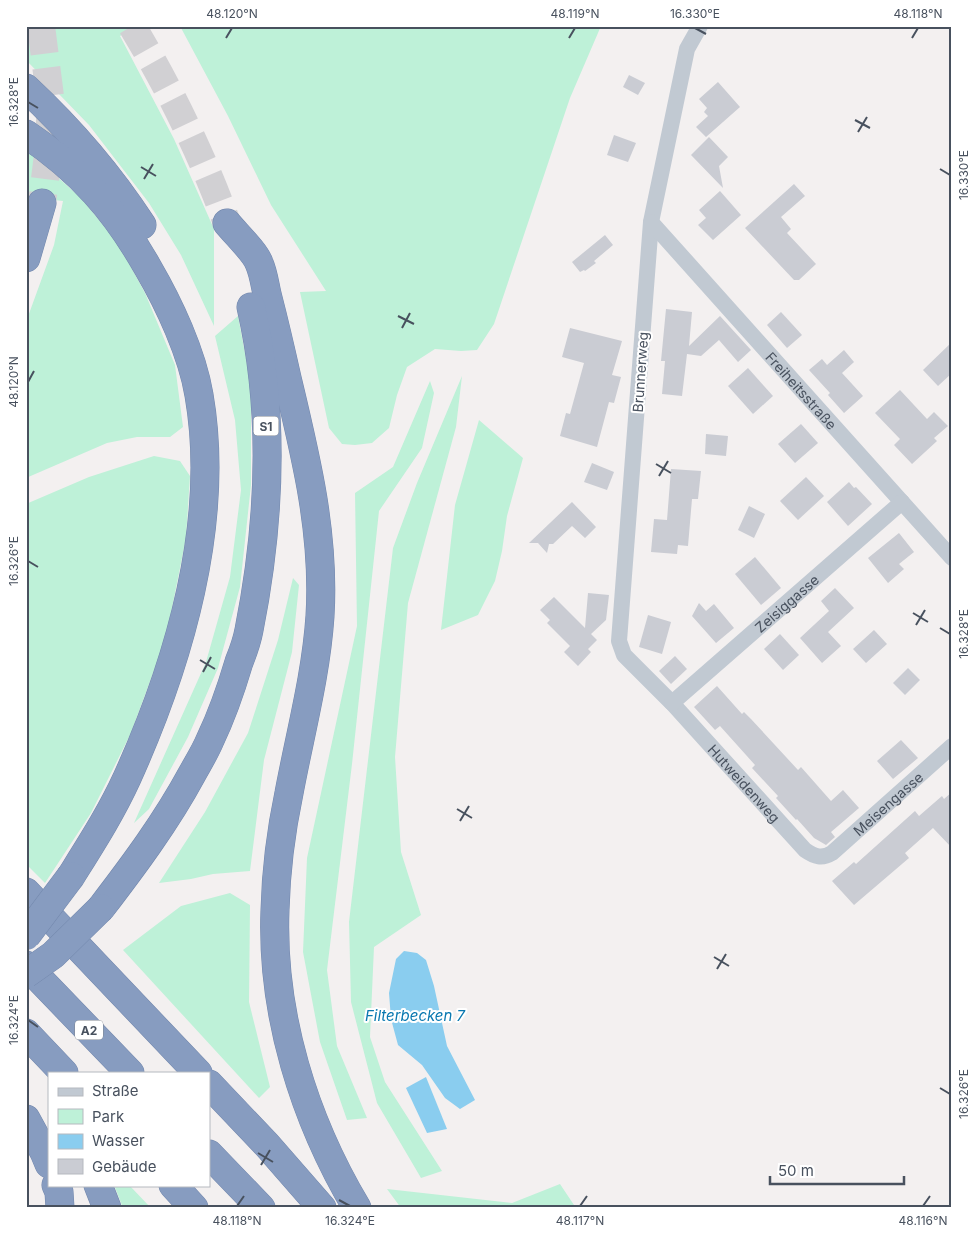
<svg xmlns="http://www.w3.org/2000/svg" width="978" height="1234" font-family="Inter,sans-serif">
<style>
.green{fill:#bef1d8}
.water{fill:#8acdef}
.building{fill:#caccd3}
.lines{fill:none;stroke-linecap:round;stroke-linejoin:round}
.highway-tunnel{stroke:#d1d0d3;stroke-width:28;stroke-dasharray:28 14;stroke-linecap:butt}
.highway-casing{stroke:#7287ac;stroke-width:29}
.street{stroke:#c1c9d2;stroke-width:16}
.highway{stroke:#879cc0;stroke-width:28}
.highway-bridge-casing{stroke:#7287ac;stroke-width:29;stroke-linecap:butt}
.highway-bridge{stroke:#879cc0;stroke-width:28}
.ticks{fill:none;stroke:#48515e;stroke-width:2}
.labels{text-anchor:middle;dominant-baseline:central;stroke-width:4;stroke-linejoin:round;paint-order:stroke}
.shield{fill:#fff;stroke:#7f858e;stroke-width:1}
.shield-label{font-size:12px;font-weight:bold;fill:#48515e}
.street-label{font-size:14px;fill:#48515e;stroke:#fff}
.water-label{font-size:15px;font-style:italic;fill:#0978b0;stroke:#fff}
.neatline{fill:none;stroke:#48515e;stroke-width:2}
.ticks-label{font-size:12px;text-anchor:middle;fill:#48515e}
</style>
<rect width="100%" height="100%" fill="#f3f0f0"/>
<!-- green -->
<g class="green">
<path d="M26,26H137L120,36L174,139L214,229V326L181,255L149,203L89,125L26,60Z"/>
<path d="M180,26H601L570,98L494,324L477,350L461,351L435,349L407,367L397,395L389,428L372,443L355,445L342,444L329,428L300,292L326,291L271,205L228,116Z"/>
<path d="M26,149L81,198L118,243L145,293L175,365L183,427L170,437H137L107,443L26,478V322L54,245L63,201L26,197Z"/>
<path d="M238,316L251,385V485L240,587L218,668L188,737L149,809L134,823L206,662L230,577L241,490L235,420L215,336Z"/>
<path d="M462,376L456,427L408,603L395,757L401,852L421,915L374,947L370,1037L385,1082L442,1171L421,1178L377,1103L351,1002L349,922L393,548L417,483Z"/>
<path d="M430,381L434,393L422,448L379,511L352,764L327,970L337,1046L367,1118L347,1120L320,1042L303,952L307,858L357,626L355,493L393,467Z"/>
<path d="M479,420L523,458L507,516L502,551L495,581L478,615L441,630L455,505Z"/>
<path d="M154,456L180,461L190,476L186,538L166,638L131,733L91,813L45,883L26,864V504L89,477Z"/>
<path d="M293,578L299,585L292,652L264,760L250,871L213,874L191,879L159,883L205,812L248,733L278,640Z"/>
<path d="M230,893L250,905L249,1002L270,1087L259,1098L123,950L181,906Z"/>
<path d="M560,1184L576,1208H401L387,1189L512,1203Z"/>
<path d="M114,1185H129L151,1208H123Z"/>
</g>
<!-- water -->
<g class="water">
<path d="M404,951L417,953L426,960L434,986L447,1046L475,1100L460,1109L445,1098L422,1065L398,1045L391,1019L389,993L396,959Z"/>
<path d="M426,1077L447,1129L427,1133L406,1088Z"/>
</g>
<!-- building -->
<g class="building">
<path d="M629,75L645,83L638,95L623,87Z"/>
<path d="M718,82L740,107L706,137L696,127L708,116L704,112L707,108L699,99Z"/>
<path d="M614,135L636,143L628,162L607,155Z"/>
<path d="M709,137L728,157L719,166L723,188L691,155Z"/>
<path d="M794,184L805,196L781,217L791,229L787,233L816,264L799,280H794L745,228Z"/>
<path d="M720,191L741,215L713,240L698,225L706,218L699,210Z"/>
<path d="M605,235L613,245L594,261L596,263L585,271L584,270L580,272L572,262Z"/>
<path d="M666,309L692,312L689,346L720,316L751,350L738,362L719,340L701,356L687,354L682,396L662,394L665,361H661Z"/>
<path d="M781,312L802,335L787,348L767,325Z"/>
<path d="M570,328L622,341L612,375L621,377L614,403L609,402L597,447L560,436L566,413L570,414L584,363L562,357Z"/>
<path d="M952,342V373L938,386L923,370Z"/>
<path d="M844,350L854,362L842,373L863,396L844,413L828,395L830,393L809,370L822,359L827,365Z"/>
<path d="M748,368L773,396L753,414L728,386Z"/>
<path d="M900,390L927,419L934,412L948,426L934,438L937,441L912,464L894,445L900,439L875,413Z"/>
<path d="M801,424L818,443L795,463L778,444Z"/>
<path d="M706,434L728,436L726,456L705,454Z"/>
<path d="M592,463L614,472L607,490L584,482Z"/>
<path d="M671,469L701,471L698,499H692L688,546L678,545L677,554L651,552L654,519L667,520Z"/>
<path d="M806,477L824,496L798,520L780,501Z"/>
<path d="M849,482L854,488L856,487L872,504L848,526L827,502Z"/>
<path d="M572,502L596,527L585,538L572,526L553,544H549L547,553L538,543H529Z"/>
<path d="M749,506L765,514L754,538L738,530Z"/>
<path d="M899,533L914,552L899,564L904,569L888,583L868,558Z"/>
<path d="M755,557L781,588L761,605L735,574Z"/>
<path d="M835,588L854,608L828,632L841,646L822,663L800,638L829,611L821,601Z"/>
<path d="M588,593L609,595L606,620L591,634L597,640L588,649L591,652L578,666L564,652L570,646L547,623L550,620L540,610L554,597L585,628Z"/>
<path d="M699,603L706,611L714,604L734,628L716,643L692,616Z"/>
<path d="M648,615L671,622L662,654L639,647Z"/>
<path d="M874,630L887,644L866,663L853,649Z"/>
<path d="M780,634L799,655L783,670L764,649Z"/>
<path d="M675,656L687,669L671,684L659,671Z"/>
<path d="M908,668L920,680L905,695L893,683Z"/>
<path d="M717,686L742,714L744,712L751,719L798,770L801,767L831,801L843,790L859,808L831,832L835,837L826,845L814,838L797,819L796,820L776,798L778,796L752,768L755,765L720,726L715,730L694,707Z"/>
<path d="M901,740L918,758L893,779L877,761Z"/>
<path d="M952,792V848L933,828L905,853L909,858L854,905L832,881L854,862L856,864L915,811L919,816L942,796L944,799Z"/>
</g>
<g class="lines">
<!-- highway-tunnel -->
<g class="highway-tunnel">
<path d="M41,26L51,104L48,155L42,203"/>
<path d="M132,26C170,89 202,155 227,223"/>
</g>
<!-- highway casing -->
<g class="highway-casing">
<g id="highway">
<path d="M26,88C70,129 109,174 142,225"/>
<path d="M26,134C80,170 116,211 148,268C169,304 192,353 199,395C221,522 179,663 127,778C111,813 91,844 71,876"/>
<path d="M227,223C236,234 255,252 259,263C264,274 265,287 268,298C275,325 281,351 287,378C306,457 325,534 320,616C316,676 300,734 289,793C281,831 276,871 275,910C271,1014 304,1119 357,1208"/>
<path d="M26,258L42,203"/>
<path d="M26,892L198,1073"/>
<path d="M101,908C134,865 166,822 192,774C198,763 205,752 210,740C222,715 231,689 239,662C243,652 247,641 249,630C270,524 275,412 251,307"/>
<path d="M26,965L130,1073"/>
<path d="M26,1033L64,1073"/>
<path d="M209,1084L267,1145L322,1208"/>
<path d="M26,1119L44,1152L49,1164"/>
<path d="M209,1154L261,1208"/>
<path d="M56,1185L59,1192L60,1208"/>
<path d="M98,1185L107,1208"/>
<path d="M173,1185L194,1208"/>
</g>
</g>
<!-- street -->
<g class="street">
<path id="s1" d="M700,26L687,49L651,222L619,641L624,655L672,703L805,850C815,857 822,859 832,853L952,746"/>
<path id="s2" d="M651,222L952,558"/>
<path id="s3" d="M672,703L902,502"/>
</g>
<!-- highway -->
<use href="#highway" class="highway"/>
<!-- highway-bridge casing -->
<g class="highway-bridge-casing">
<g id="highway-bridge">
<path d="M26,936L71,876"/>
<path d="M26,974L53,955L101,908"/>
</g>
</g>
<!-- highway-bridge -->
<use href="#highway-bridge" class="highway-bridge"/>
</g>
<!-- ticks -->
<path class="ticks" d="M695,28L706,34M226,38L232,28M569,38L575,28M912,38L918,28M28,102L38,108M855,120L870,128M858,132L867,117M141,167L156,176M940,169L950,175M144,179L153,164M398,316L414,324M402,328L410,313M28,382L34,371M656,464L671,473M659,476L668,461M28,561L38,567M913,613L928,622M916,625L925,610M940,628L950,634M200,660L215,669M203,672L211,657M457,809L472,818M460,821L469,806M714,957L729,966M717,969L726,954M28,1020L38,1027M940,1088L950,1094M258,1153L273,1162M261,1165L270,1150M339,1200L350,1206M237,1206L244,1196M580,1206L587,1196M923,1206L930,1196"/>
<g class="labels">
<!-- shield labels -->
<g class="shield">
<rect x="253.5" y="416.5" width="25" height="19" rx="4"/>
<rect x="75" y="1020.5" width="28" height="19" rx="4"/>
</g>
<g class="shield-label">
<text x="266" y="426">S1</text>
<text x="89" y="1030">A2</text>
</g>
<!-- street labels -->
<g class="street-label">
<text transform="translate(640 372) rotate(-86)">Brunnerweg</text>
<text stroke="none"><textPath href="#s2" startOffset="226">Freiheitsstraße</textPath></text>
<text stroke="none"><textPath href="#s3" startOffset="152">Zeisiggasse</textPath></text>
<text stroke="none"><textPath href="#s1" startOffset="814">Hutweidenweg</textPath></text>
<text stroke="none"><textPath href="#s1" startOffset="1008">Meisengasse</textPath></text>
</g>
<!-- water labels -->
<g class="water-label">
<text x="415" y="1015">Filterbecken 7</text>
</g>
</g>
<!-- border -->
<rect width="978" height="1234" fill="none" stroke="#ffffff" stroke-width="55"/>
<!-- legend -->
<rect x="48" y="1072" width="162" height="115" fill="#ffffff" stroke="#b6b9bf"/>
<rect x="58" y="1088" width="25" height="8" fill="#c1c9d2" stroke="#b6b9bf"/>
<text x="92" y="1096" font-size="15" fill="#48515e">Straße</text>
<rect x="58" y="1109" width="25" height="15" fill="#bef1d8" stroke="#b6b9bf"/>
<text x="92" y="1122" font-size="15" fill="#48515e">Park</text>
<rect x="58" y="1134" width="25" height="15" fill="#8acdef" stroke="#b6b9bf"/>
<text x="92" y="1146" font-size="15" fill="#48515e">Wasser</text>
<rect x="58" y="1159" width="25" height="15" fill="#caccd3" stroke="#b6b9bf"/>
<text x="92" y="1172" font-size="15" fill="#48515e">Gebäude</text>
<!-- scale -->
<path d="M770 1176v8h134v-8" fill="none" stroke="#48515e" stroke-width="2.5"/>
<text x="778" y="1176" font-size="15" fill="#48515e" stroke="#ffffff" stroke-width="4" paint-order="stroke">50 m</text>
<rect x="28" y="28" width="922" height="1178" class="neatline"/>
<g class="ticks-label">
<text x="232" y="18">48.120°N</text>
<text x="575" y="18">48.119°N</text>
<text x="695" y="18">16.330°E</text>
<text x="918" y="18">48.118°N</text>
<text transform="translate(14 102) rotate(-90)" y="4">16.328°E</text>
<text transform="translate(964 175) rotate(-90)" y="4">16.330°E</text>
<text transform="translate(14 382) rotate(-90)" y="4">48.120°N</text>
<text transform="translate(14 561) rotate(-90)" y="4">16.326°E</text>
<text transform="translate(964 634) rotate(-90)" y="4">16.328°E</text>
<text transform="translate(14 1020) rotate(-90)" y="4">16.324°E</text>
<text transform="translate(964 1094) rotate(-90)" y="4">16.326°E</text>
<text x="237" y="1225">48.118°N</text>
<text x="350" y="1225">16.324°E</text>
<text x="580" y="1225">48.117°N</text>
<text x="923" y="1225">48.116°N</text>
</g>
</svg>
